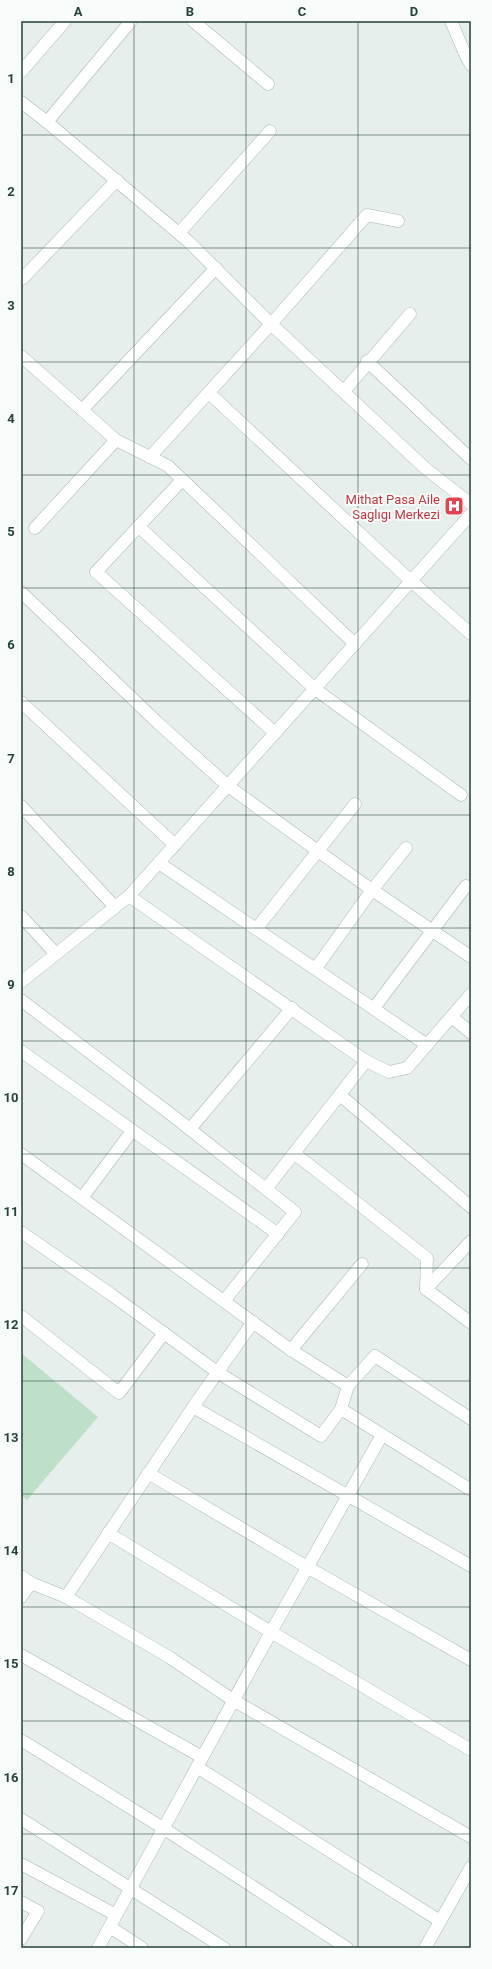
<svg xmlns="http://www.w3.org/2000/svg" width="492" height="1969" font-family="Roboto,sans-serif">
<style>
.green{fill:#bfe0c8}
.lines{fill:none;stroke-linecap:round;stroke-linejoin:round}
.street-casing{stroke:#a8b8b2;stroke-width:13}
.secondary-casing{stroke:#a4bbb3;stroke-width:13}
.street{stroke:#fff;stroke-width:12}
.secondary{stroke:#fff;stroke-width:12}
.grid{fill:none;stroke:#24423a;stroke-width:1;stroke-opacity:0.55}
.labels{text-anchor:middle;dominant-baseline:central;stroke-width:4;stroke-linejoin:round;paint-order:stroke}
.health-label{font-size:13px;fill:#be3a42;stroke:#f7fbf9;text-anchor:end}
.neatline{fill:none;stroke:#24423a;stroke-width:1.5}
.grid-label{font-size:13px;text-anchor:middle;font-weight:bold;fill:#24423a}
</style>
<rect width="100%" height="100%" fill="#e6efeb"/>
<!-- green -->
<path class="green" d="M21,1353L98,1417L27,1500L21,1495Z"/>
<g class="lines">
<!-- street casing -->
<g class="street-casing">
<g id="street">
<path d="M131,21L47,122L189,242L271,324L425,468L471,504"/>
<path d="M193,21L268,84"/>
<path d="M451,21L465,54L471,65"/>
<path d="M21,72L65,21"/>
<path d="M21,102L47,122"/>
<path d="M179,233L270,131"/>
<path d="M22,279L117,180"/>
<path d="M21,356L116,440L168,466L355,644"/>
<path d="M367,361L471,459"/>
<path d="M344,391L410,314"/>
<path d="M209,393L411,581L471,634"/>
<path d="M82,410L216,268"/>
<path d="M150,457L271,324L367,215L398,221"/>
<path d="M182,480L96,572L275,733"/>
<path d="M138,526L315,689L461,795"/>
<path d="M35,528L116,440"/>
<path d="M21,592L158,723L228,786L365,885L471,957"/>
<path d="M21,702L175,845"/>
<path d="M21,806L115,907"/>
<path d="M159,863L427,1045"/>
<path d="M129,896L366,1061"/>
<path d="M21,916L56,954"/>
<path d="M257,928L355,804"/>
<path d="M316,968L372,890L406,848"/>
<path d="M21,1000L173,1116L295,1212L224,1301"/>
<path d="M374,1008L466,886"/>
<path d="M452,1017L471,1033"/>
<path d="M21,1051L278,1234"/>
<path d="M340,1095L471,1207"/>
<path d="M190,1129L292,1008"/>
<path d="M294,1153L427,1258L426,1289L471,1323"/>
<path d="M21,1154L291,1350L348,1386"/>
<path d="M266,1189L366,1061L389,1072L407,1068L471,994"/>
<path d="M82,1198L132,1131"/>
<path d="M21,1232L112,1295L217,1372L321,1436L341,1409L348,1386L375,1356L471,1419"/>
<path d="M426,1289L471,1241"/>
<path d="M21,1316L119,1393L164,1333"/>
<path d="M291,1350L362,1264"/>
<path d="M193,1407L471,1566"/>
<path d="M341,1409L471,1490"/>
<path d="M148,1473L307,1567L471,1660"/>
<path d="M108,1533L271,1632L471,1750"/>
<path d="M21,1576L31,1583L66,1597L169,1657L233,1700L471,1837"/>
<path d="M21,1597L31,1583"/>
<path d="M66,1597L193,1407L253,1322"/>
<path d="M21,1655L202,1757"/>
<path d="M21,1740L163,1828L347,1948"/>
<path d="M197,1767L440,1921"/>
<path d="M21,1819L224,1948"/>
<path d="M21,1864L116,1915"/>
<path d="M21,1902L38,1911L21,1939"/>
<path d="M110,1927L142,1948"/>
<path d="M98,1948L271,1632L382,1435"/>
</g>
</g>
<!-- secondary casing -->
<g class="secondary-casing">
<g id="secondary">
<path d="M21,982L129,896L471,514"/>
<path d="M425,1948L471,1867"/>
</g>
</g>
<!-- street -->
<use href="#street" class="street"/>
<!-- secondary -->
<use href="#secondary" class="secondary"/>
</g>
<!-- grid -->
<path class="grid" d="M134,21V1948M246,21V1948M358,21V1948M21,135H471M21,248H471M21,362H471M21,475H471M21,588H471M21,701H471M21,815H471M21,928H471M21,1041H471M21,1154H471M21,1268H471M21,1381H471M21,1494H471M21,1607H471M21,1721H471M21,1834H471"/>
<!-- icons -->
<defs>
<g id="hospital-square" transform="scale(1)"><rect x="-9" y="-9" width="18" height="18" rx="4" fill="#e0444e" stroke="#f7fbf9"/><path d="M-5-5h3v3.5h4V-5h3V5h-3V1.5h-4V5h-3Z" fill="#fff"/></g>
</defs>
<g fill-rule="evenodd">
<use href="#hospital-square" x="454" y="506"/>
</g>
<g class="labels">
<!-- health labels -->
<g class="health-label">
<text x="440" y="499">Mithat Pasa Aile<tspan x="440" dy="15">Saglıgı Merkezi</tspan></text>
</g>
</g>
<!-- border -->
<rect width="492" height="1969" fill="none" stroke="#f7fbf9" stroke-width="44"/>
<rect x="22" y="22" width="448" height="1925" class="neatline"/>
<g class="grid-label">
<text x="78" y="16">A</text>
<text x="190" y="16">B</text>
<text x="302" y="16">C</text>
<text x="414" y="16">D</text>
<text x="11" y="83">1</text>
<text x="11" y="196">2</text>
<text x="11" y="310">3</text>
<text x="11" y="423">4</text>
<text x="11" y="536">5</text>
<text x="11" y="649">6</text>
<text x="11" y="763">7</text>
<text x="11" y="876">8</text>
<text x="11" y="989">9</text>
<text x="11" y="1102">10</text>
<text x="11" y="1216">11</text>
<text x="11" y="1329">12</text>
<text x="11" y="1442">13</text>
<text x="11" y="1555">14</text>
<text x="11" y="1668">15</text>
<text x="11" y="1782">16</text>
<text x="11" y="1895">17</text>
</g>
</svg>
